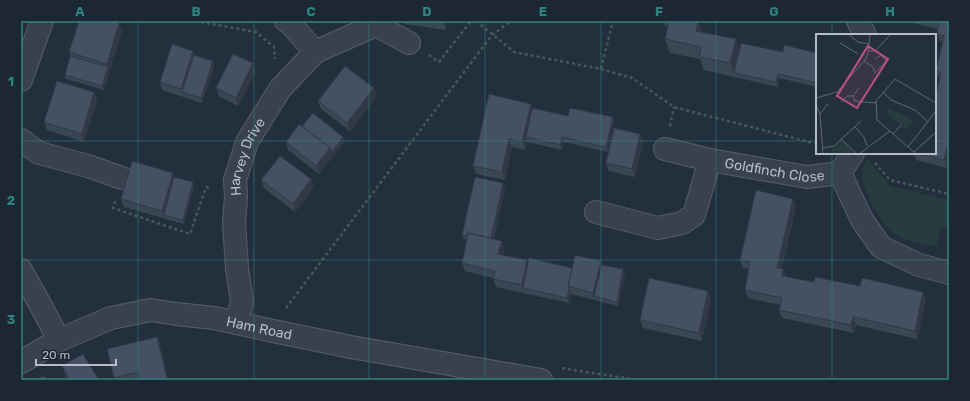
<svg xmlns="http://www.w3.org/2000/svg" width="970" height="401" font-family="Rubik,sans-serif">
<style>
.green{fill:#263c3f}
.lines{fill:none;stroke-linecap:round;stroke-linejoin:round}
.minor-casing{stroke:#565f6c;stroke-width:24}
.path{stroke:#44595c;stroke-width:2.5;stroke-dasharray:3 3;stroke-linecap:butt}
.minor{stroke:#38414e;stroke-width:22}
.wall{fill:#3b4654}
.shaded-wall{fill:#303945}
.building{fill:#455162;stroke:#303945}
.grid{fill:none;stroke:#308480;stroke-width:1;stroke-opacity:0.55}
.labels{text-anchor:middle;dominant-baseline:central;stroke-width:4;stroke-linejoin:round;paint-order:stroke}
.street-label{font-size:14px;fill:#b4bcc9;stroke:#1d2633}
.inset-road{fill:none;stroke:#5e6776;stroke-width:1}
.view{fill:#bd5182;fill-opacity:0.15;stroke:#bd5182;stroke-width:2}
.inset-edge{fill:none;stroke:#b4bcc9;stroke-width:2}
.neatline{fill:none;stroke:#308480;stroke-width:1.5}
.grid-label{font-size:13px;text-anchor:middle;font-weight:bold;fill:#308480}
</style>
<rect width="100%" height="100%" fill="#242f3e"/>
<!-- green -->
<path class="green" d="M867,159L890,186L949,200V229L941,227L936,247C924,244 904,240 895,234C882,226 863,191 862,176C862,170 864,164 867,159Z"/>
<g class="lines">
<!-- minor casing -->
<g class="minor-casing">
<g id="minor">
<path d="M858,21L865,35"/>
<path d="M315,52L376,25L409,43"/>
<path d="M21,80L42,21"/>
<path d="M21,140L39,153L88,166L122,178"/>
<path id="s1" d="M665,149L710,160L807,177L840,173L853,153"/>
<path d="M840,173L862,220L881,247L919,265L949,273"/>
<path d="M596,212L658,228L682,223L694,215L710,160"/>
<path d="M21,270L41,306L59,340"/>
<path id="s2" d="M236,323L242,302L237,268L234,223L236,196L235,180L247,142L280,89L315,52L289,22L286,21"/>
<path id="s3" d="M21,362L59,340L111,318L150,310L176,314L214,318L273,331L351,347L541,380"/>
</g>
</g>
<!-- path -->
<g class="path">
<path d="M195,21L256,32L274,47L275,59"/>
<path d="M476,21L514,52L601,69L613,21"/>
<path d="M429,55L439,62L471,21"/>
<path d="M601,69L632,78L674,107L817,144"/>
<path d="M670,126L674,107"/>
<path d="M875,163L890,180L949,194"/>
<path d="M115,201L113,208L190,234L206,187L210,188"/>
<path d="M286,308L492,35L511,21"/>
<path d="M562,368L592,373L639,380"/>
</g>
<!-- minor -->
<use href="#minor" class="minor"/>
</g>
<!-- wall -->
<g class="wall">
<path d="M403,21H447L446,30L404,24Z"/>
<path d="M663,21H698L702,32L736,39L739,49L783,52L817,53V87L779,78L778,87L704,70L700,59L670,53L665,39L668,26H665Z"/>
<path d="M908,21H949V160L947,168L916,160L914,153H935L939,79L936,71L943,42L940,41L937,33L938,29L908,22Z"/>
<path d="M119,23L122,30L104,90L66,79L65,75L70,56L69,52Z"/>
<path d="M193,51L194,55L214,66L202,103L162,90L160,82Z"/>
<path d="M256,71L238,106L219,96L216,88Z"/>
<path d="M94,92L97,100L84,142L47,130L44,122Z"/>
<path d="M377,96L350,131L321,109L318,101Z"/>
<path d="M531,104L532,108L568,116L614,121L607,152L564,142L562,150L527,142L525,150L512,147L505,180L476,174L473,166Z"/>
<path d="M302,126L343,137L345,141L319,174L288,150L286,142Z"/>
<path d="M643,142L635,177L609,171L606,163Z"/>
<path d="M173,173L174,177L193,182L194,187L184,224L124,207L121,199Z"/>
<path d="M261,180L314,187L295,212L264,188Z"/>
<path d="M505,187L494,239L504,249L503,255L528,263L572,268L601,261L602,265L625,273L618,306L571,294L569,303L496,287L493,279V278L465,271L462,263L467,240L464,239L462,235Z"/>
<path d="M793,199L796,207L782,268L783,269L786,277L814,282L923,292L926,300L917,339L856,325L854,333L782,318L779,310L780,305L748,298L745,290L749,269L743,268L740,260Z"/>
<path d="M708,291L711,299L702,341L643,328L640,320Z"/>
<path d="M157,337L160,345L168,380H115L114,378Z"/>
<path d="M62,366L99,380H68L65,374Z"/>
</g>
<!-- shaded-wall -->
<g class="shaded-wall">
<path d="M443,21H447L446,30Z"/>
<path d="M698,21L703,34L696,31Z"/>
<path d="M119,23L122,30L104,90L102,86L108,67L107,64Z"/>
<path d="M736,39L741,53L734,73L730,63Z"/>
<path d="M193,51L196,59L182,92L181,89Z"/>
<path d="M213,61L214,66L202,103L201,98Z"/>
<path d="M253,63L256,71L238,106L236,98Z"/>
<path d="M778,74L779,78L778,87L776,82Z"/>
<path d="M374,88L377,96L350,131L347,123Z"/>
<path d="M94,92L97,100L84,142L82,134Z"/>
<path d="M531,104L534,112L526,137L527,142L525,150L522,142Z"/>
<path d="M613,117L614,121L607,152L606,147Z"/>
<path d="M640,134L643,142L635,177L632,169Z"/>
<path d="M343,137L345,141L319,174L316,166L330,148Z"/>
<path d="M562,137L564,142L562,150L560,145Z"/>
<path d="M509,139L512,147L505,180L502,172Z"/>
<path d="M949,140V160L947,168L944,160Z"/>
<path d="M173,173L176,181L164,215L162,211Z"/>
<path d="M311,179L314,187L295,212L293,204Z"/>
<path d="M193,182L194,187L184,224L183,220Z"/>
<path d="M503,183L505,187L492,245L491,241Z"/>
<path d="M793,199L796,207L780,276L777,268Z"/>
<path d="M502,241L504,249L501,262L498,254Z"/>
<path d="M527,260L530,268L523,288L522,285Z"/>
<path d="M601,261L604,269L594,296L593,293Z"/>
<path d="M623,269L625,273L618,306L617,302Z"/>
<path d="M783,269L786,277L782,276Z"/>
<path d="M569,290L571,294L569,303L567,298Z"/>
<path d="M708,291L711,299L702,341L699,333Z"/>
<path d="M923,292L926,300L917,339L915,331Z"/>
<path d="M853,317L856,325L854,333L851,325Z"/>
<path d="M157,337L160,345L168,380H167V378Z"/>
</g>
<!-- building -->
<g class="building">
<path d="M79,21H114L119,23L107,64L69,52Z"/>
<path d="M669,21H698L696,31L736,39L730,63L699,57L701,47L665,39Z"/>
<path d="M937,21H949V140L944,160L918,153H935V99L941,73L936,71L944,36L937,33L940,22Z"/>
<path d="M741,43L783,52L784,45L817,53V83L778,74L776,82L734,73Z"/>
<path d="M172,44L193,51L181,89L160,82Z"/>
<path d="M233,54L253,63L236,98L216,88Z"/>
<path d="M194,55L213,61L201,98L182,92Z"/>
<path d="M70,56L108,67L102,86L65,75Z"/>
<path d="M345,66L374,88L347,123L318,101Z"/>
<path d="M57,81L94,92L82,134L44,122Z"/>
<path d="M489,94L531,104L522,142L509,139L502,172L473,166Z"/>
<path d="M532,108L568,116L570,108L613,117L606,147L562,137L560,145L526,137Z"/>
<path d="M313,113L343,137L332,152L330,148L302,126Z"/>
<path d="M299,124L330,148L316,166L286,142Z"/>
<path d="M614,128L640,134L632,169L606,163Z"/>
<path d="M280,156L311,179L293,204L261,180Z"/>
<path d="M132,161L173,173L162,211L121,199Z"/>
<path d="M174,177L193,182L183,220L164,215Z"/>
<path d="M475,177L503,183L491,238L468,233V236L462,235Z"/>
<path d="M756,190L793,199L777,268L783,269L782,276L814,282L815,277L860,286L862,278L923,292L915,331L853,317L851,325L779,310L782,298L745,290L750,262L740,260Z"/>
<path d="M468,233L502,241L498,254L527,260L522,285L493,279L495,271L462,263Z"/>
<path d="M575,255L601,261L593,293L568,286Z"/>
<path d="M529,258L572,268L568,286L569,290L567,298L523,288Z"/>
<path d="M602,265L623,269L617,302L594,296Z"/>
<path d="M649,278L708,291L699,333L640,320Z"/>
<path d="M157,337L167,378L158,380H140L138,372L114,378L107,349Z"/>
<path d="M83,354L99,380H70L62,366Z"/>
<path d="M44,376L47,380H37Z"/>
</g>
<!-- grid -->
<path class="grid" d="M138,21V380M254,21V380M369,21V380M485,21V380M601,21V380M716,21V380M832,21V35M21,141H817M935,141H949M832,153V380M21,260H949"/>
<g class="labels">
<!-- street labels -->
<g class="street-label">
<text stroke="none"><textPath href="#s2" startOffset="170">Harvey Drive</textPath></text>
<text stroke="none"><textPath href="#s1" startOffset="112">Goldfinch Close</textPath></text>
<text stroke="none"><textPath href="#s3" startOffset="251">Ham Road</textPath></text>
</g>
</g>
<!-- overview -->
<g transform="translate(816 34)">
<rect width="120" height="120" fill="#242f3e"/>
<path d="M73,75L91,82L98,88L91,96L70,78ZM25,106L39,120H16V114Z" fill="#263c3f"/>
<path class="inset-road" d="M32,0L42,8L53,10M24,9L42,20M53,17H59L75,0M48,27L57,33L59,39L70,27L65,21L59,25M43,54L37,62L39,67L60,69M67,58L75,66L99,76L111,87M0,64L21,58L49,26L52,20L54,0M25,68L31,62H37M0,71L4,80L7,120M4,80L12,70M39,93L48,103L51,112M77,100L85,91M25,105L41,120M92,113L120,77M6,114L18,112L45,87M98,118L120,98M43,120L74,97M100,120L61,86L60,67L79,45L120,69"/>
<path class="view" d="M52,12L72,25L41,74L21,62Z"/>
<rect width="120" height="120" class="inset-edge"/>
</g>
<!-- border -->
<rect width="970" height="401" fill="none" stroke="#1d2633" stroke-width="44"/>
<!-- scale -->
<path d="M36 359v6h80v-6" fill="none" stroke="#b4bcc9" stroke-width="2"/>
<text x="42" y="359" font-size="12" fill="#b4bcc9" stroke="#1d2633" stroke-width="3" paint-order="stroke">20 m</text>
<rect x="22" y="22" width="926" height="357" class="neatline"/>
<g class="grid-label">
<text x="80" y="16">A</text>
<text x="196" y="16">B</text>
<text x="311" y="16">C</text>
<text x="427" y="16">D</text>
<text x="543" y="16">E</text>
<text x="659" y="16">F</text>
<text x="774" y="16">G</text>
<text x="890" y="16">H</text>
<text x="11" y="86">1</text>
<text x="11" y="205">2</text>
<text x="11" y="324">3</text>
</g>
</svg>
